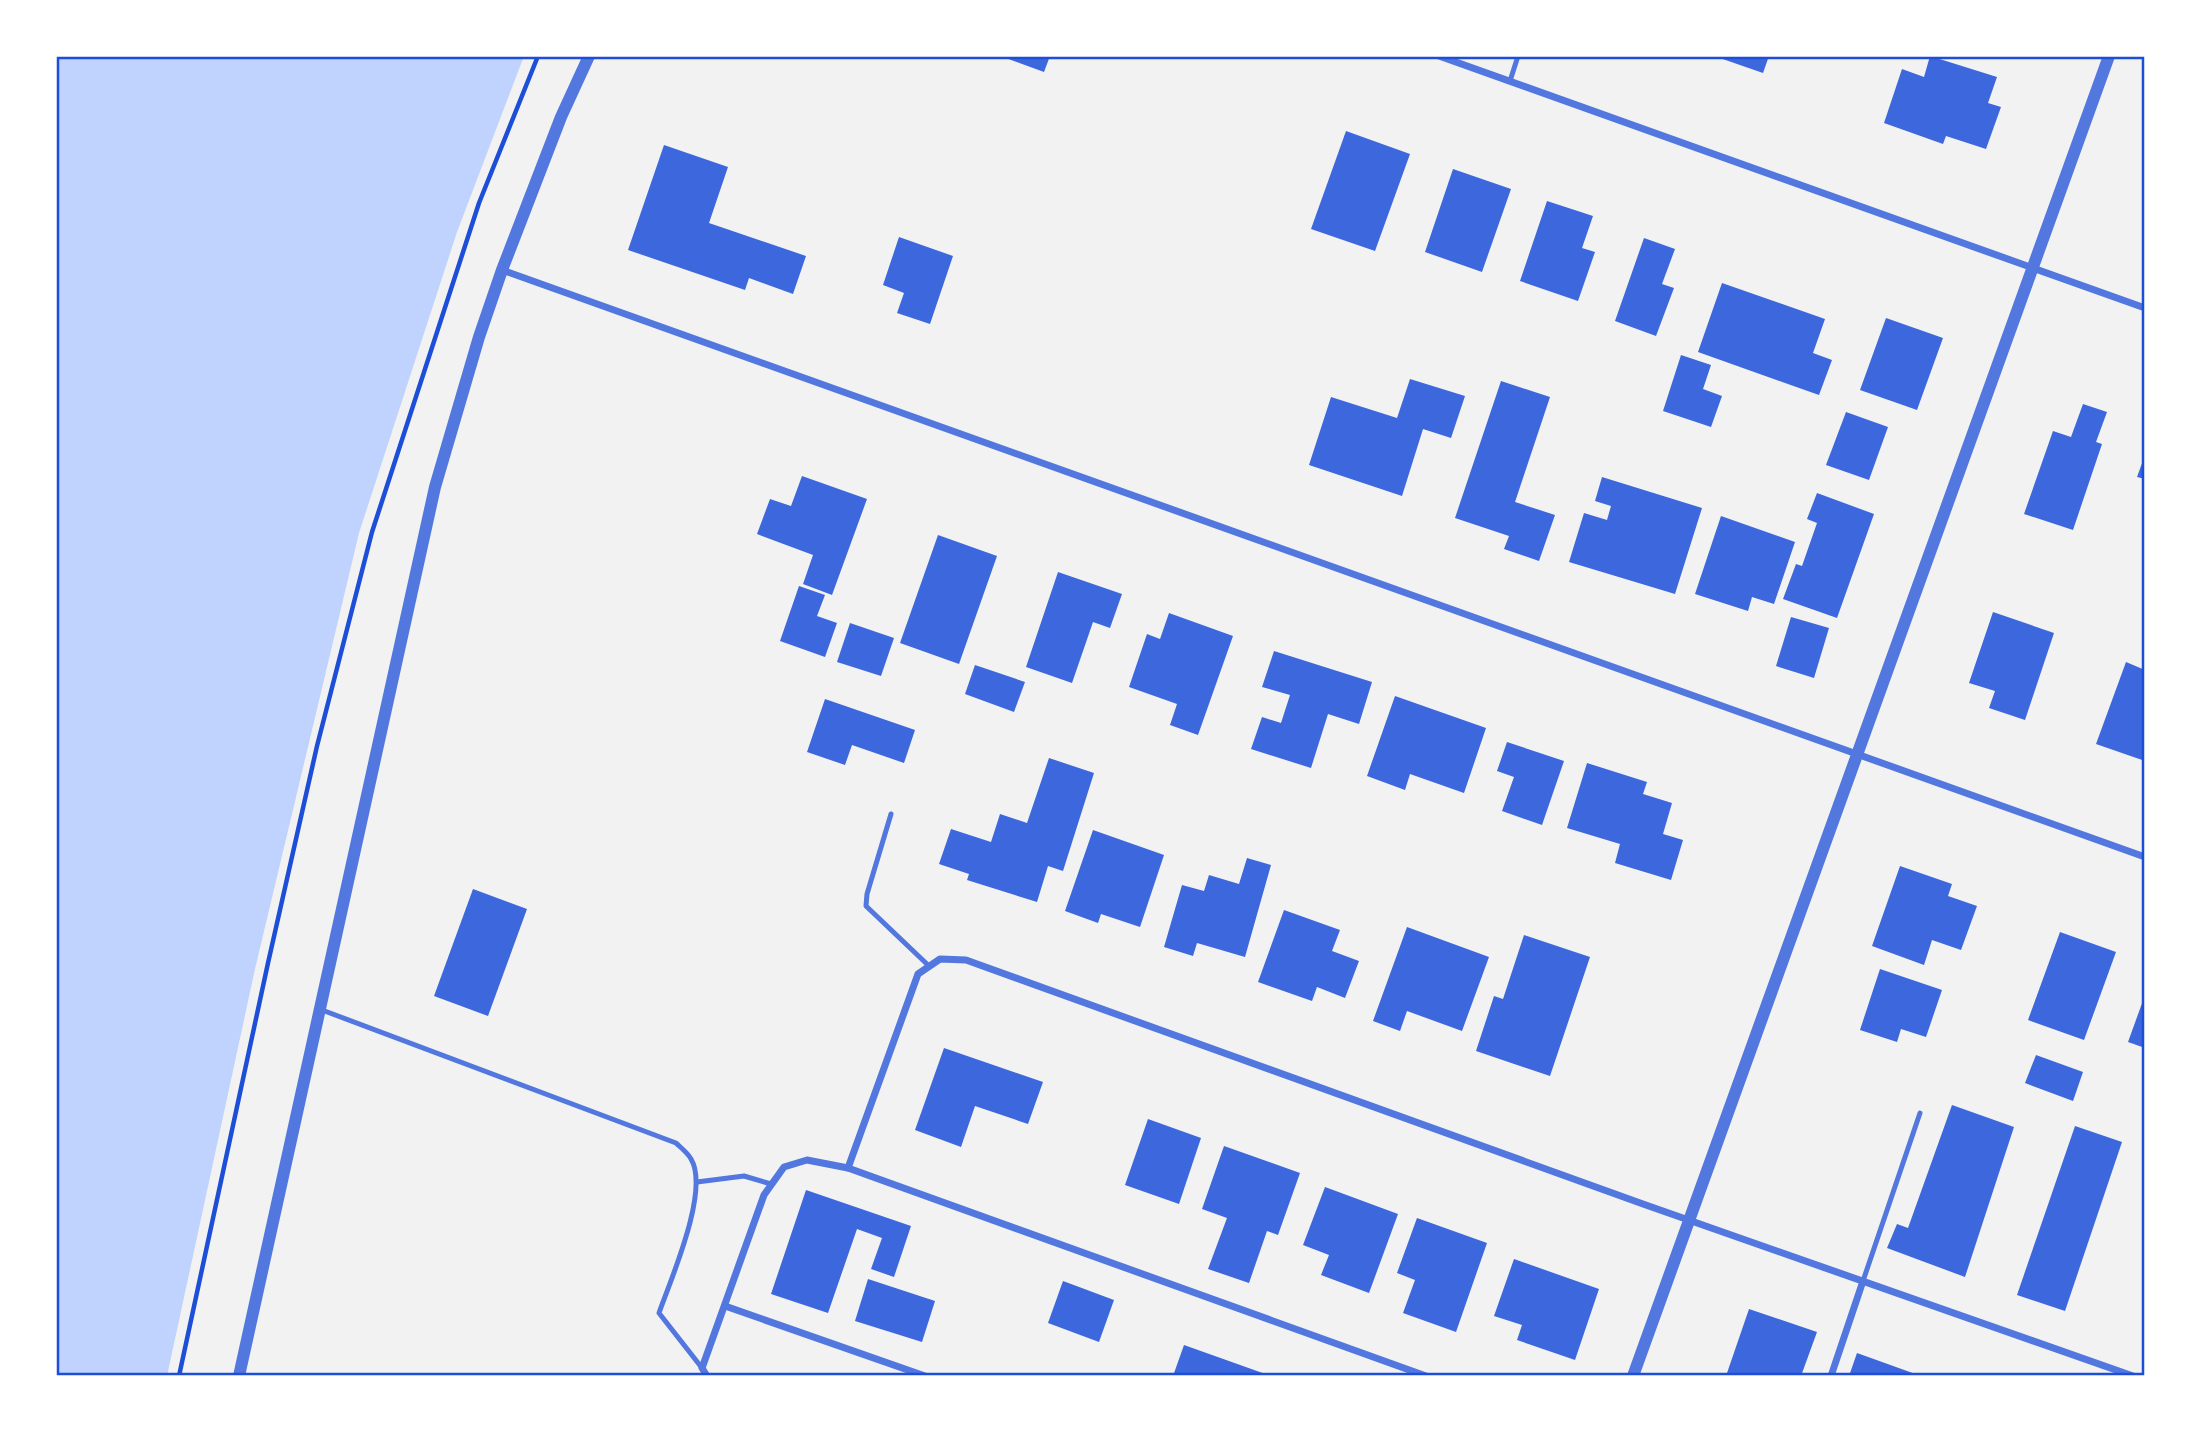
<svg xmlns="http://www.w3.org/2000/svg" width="2201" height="1432" font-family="'Titillium Web',sans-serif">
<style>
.water{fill:#bfd3fe}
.building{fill:#3d67dc}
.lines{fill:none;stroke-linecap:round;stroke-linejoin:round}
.path{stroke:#1d4ed8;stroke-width:4.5}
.service{stroke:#5277de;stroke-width:5}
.minor{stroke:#5277de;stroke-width:7}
.tertiary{stroke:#5277de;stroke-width:12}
.neatline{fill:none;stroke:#1d4ed8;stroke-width:2.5}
</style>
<rect width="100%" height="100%" fill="#f2f2f2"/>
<!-- water -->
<path class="water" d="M56,56H524L457,232L359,533L255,969L167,1376H56Z"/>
<!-- building -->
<g class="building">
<path d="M1000,56H1050L1044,72Z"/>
<path d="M1714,56H1769L1763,73Z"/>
<path d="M1930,56L1997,77L1988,103L2001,107L1986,149L1946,136L1943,144L1884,123L1902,69L1924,77Z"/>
<path d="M1346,131L1410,154L1375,251L1311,229Z"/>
<path d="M664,145L728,167L709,223L806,256L793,294L749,278L745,290L628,250Z"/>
<path d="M1453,169L1511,189L1482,272L1425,252Z"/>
<path d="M1547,201L1593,216L1582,248L1595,252L1578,301L1520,281Z"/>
<path d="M899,237L953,256L930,324L897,313L904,293L883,285Z"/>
<path d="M1644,238L1675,249L1662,284L1674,288L1656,336L1615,321Z"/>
<path d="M1722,283L1825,319L1813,353L1832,360L1819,395L1698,352Z"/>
<path d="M1886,318L1943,338L1917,410L1860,390Z"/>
<path d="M1681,355L1711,365L1703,389L1722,396L1711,427L1663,411Z"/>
<path d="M1410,379L1465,396L1451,438L1423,429L1402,496L1309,465L1331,397L1397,418Z"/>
<path d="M1501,381L1550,397L1515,502L1555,515L1539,561L1504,549L1509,536L1455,518Z"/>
<path d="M2083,404L2107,412L2096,442L2102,444L2073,530L2024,514L2053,431L2071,437Z"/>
<path d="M1846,412L1888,427L1869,480L1826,465Z"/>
<path d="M2145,455V479L2137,477Z"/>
<path d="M802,476L867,499L832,595L803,584L813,555L757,534L770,499L791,506Z"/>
<path d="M1602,477L1702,508L1675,594L1569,562L1584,513L1607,520L1611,506L1595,501Z"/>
<path d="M1817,493L1874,514L1837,618L1783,599L1796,564L1802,566L1817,523L1807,519Z"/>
<path d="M1721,516L1795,542L1774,604L1752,597L1748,611L1695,594Z"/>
<path d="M938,535L997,556L959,664L900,643Z"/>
<path d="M1058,572L1122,594L1110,628L1093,622L1072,683L1026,667Z"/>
<path d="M799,586L825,595L817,616L837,623L825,657L780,641Z"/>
<path d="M1993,612L2054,633L2025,720L1989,708L1995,691L1969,683Z"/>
<path d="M1169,613L1233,636L1198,735L1170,725L1177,704L1129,687L1147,634L1160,639Z"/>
<path d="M1791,617L1829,628L1814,678L1776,666Z"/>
<path d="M850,623L894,638L881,676L837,662Z"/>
<path d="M1274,651L1372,682L1359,724L1328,714L1311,768L1251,749L1262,717L1281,723L1290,695L1262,687Z"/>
<path d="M2126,662L2145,670V761L2096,744Z"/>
<path d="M975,665L1025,682L1014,712L965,694Z"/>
<path d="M1395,696L1486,728L1464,793L1410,774L1405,790L1367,776Z"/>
<path d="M825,699L915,730L904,763L852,745L845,765L807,752Z"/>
<path d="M1507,742L1564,761L1542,825L1502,811L1514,777L1497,771Z"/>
<path d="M1049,758L1094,773L1063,871L1048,866L1037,902L967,880L969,874L939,864L951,829L991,842L1000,814L1027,823Z"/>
<path d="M1587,763L1647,782L1643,794L1672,803L1663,834L1683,840L1671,880L1615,863L1620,844L1567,828Z"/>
<path d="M1093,830L1164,855L1140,927L1101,914L1098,923L1065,911Z"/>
<path d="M1247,858L1271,865L1245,957L1197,943L1193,956L1164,947L1182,885L1204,891L1209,875L1239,884Z"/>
<path d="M1900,866L1952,884L1948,896L1977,906L1961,950L1932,940L1924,965L1872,946Z"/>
<path d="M473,889L527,909L488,1016L434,996Z"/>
<path d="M1284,910L1340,930L1332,951L1359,961L1345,998L1317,987L1312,1001L1258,982Z"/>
<path d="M1407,927L1489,957L1462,1031L1407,1011L1400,1031L1373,1021Z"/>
<path d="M2060,932L2116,952L2084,1040L2028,1020Z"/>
<path d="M1524,935L1590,957L1550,1076L1476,1051L1494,996L1503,999Z"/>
<path d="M1880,969L1942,990L1926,1037L1901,1029L1897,1042L1860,1030Z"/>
<path d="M2145,995V1048L2128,1042Z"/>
<path d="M944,1048L1043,1082L1028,1124L975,1106L961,1147L915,1130Z"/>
<path d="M2036,1055L2083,1072L2073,1101L2025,1083Z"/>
<path d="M1952,1105L2014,1127L1965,1277L1887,1248L1897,1224L1908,1228Z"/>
<path d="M1148,1119L1201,1138L1179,1204L1125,1185Z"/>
<path d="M2075,1126L2122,1142L2065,1311L2017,1295Z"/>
<path d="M1224,1146L1300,1173L1278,1235L1267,1231L1249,1283L1208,1269L1227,1218L1202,1209Z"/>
<path d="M1325,1187L1398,1214L1369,1293L1321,1275L1329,1255L1303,1245Z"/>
<path d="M806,1190L911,1226L894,1277L871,1269L882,1238L857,1229L828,1313L771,1294Z"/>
<path d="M1417,1218L1487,1243L1456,1332L1403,1313L1415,1280L1397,1273Z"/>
<path d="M1514,1259L1599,1289L1575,1360L1517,1340L1522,1325L1494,1316Z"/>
<path d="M868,1279L935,1301L922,1342L855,1321Z"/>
<path d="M1063,1281L1114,1300L1099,1342L1048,1323Z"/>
<path d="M1749,1309L1817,1332L1801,1376H1726Z"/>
<path d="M1184,1345L1271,1376H1173Z"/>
<path d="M1857,1353L1921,1376H1849Z"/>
</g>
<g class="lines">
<!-- path -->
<path class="path" d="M179,1376L268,963L317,746L372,532L479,203L538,56"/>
<!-- service -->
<g class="service">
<path d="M1510,81L1518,56"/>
<path d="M891,814L867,894L866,906L929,966"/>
<path d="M322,1010L676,1143C680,1147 688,1153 691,1159C710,1190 671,1279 659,1313L702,1368"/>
<path d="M697,1182L744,1176L771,1184"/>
<path d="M1863,1281L1920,1113"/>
</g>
<!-- minor -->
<g class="minor">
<path d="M1439,56L2145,308"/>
<path d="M502,270L2145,857"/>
<path d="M848,1168L918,974L940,959L966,960L1643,1204L2133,1376"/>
<path d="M725,1306L925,1376"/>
<path d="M707,1376L702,1368L764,1195L784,1167L807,1160L848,1168L1426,1376"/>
<path d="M1831,1376L1863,1281"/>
</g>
<!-- tertiary -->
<g class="tertiary">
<path d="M239,1376L435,487L479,337L502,270L561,117L589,56"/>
<path d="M1633,1376L2109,56"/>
</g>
</g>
<!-- border -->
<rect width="2201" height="1432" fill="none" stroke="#ffffff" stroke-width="116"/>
<rect x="58" y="58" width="2085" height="1316" class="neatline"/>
</svg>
